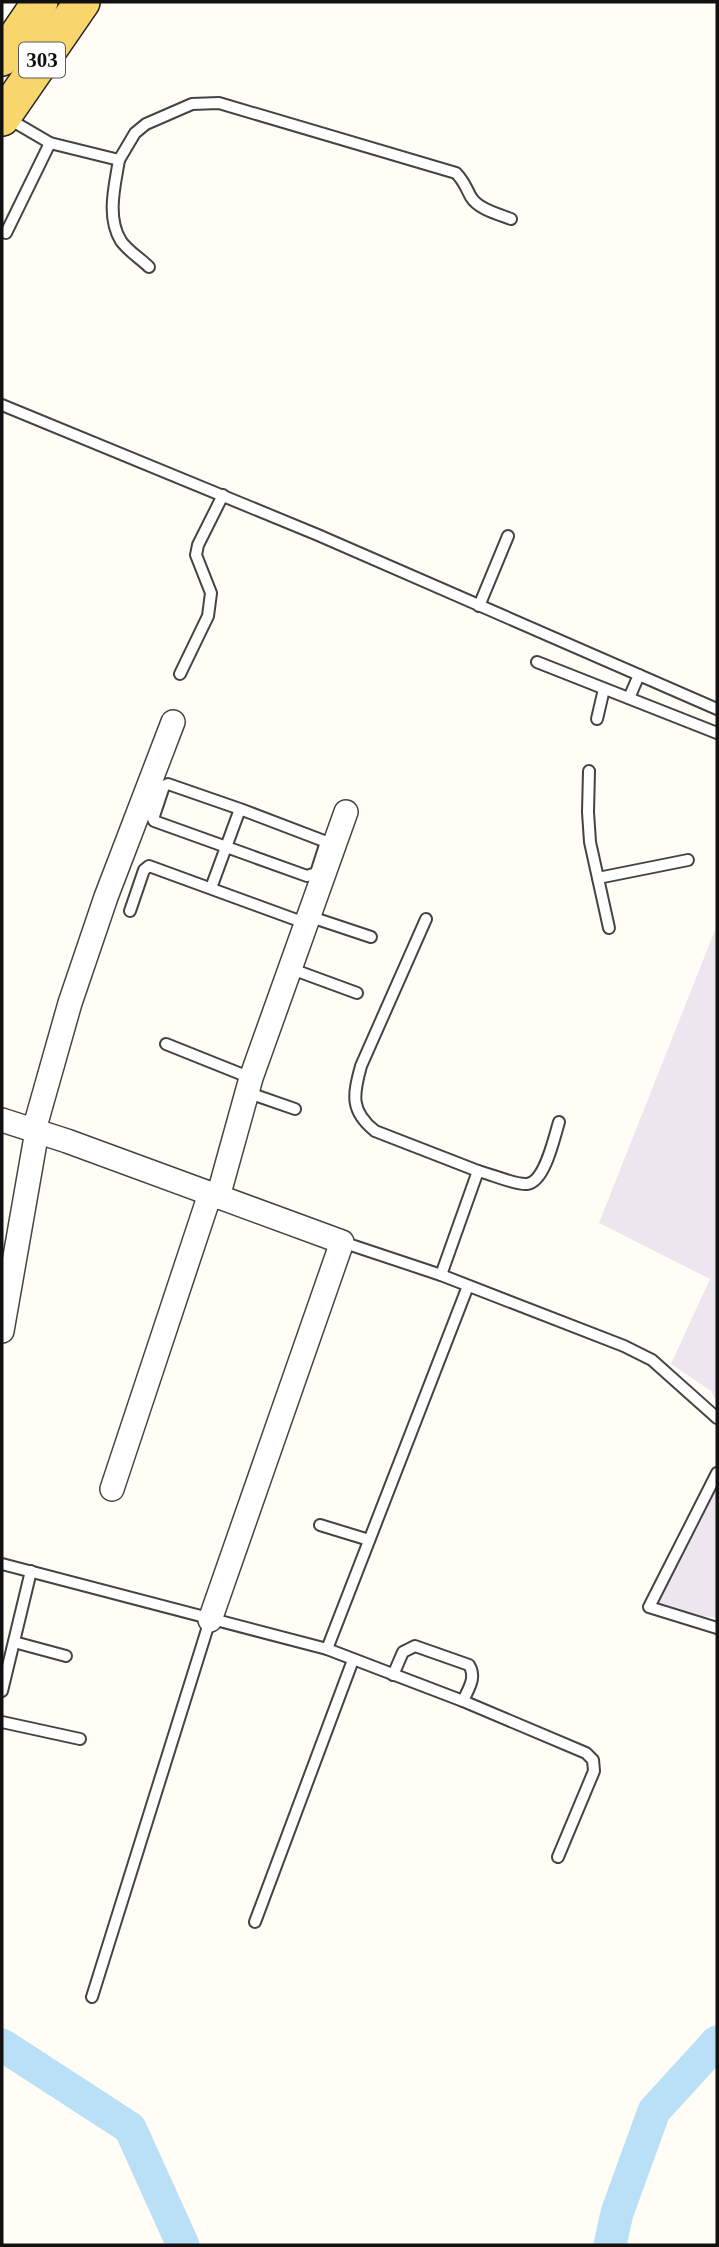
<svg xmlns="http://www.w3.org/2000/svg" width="719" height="2247" font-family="'Times New Roman',serif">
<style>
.industrial{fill:#eee6ef}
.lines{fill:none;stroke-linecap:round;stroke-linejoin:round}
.river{stroke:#b9e0f7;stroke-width:33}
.lane-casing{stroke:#444;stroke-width:14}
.street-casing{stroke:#444;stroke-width:26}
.primary-casing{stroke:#222;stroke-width:38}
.lane{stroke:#fff;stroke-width:10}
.street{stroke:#fff;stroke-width:23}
.primary{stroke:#f9d66b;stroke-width:35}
.labels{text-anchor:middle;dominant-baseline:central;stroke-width:7;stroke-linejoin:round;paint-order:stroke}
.shield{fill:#fff;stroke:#585858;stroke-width:2}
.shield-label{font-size:21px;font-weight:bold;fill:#111}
</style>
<rect width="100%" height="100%" fill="#fffdf5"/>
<!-- industrial -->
<g class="industrial">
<path d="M717,925V1403L711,1391L671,1364L710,1279L599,1223Z"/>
<path d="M717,1481V1618L652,1609Z"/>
</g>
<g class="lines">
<!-- river -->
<g class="river">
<path d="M2,2045L130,2128L183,2245"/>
<path d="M610,2245L617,2213L654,2111L717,2042"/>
</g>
<!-- lane casing -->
<g class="lane-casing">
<g id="lane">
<path d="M9,119L50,143L119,160L135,133L146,124L192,104L219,103L456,173C464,181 466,188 471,197C478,209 498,214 511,219"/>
<path d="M119,160C115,185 106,217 121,241C128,251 141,259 149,267"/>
<path d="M6,233L50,143"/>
<path d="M2,405L318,535L717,709"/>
<path d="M479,606L508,536"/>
<path d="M537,662L717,733"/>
<path d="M180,674L208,616L211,593L196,555L198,545L223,495"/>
<path d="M629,698L639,675"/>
<path d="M597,719L604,689"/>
<path d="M589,771L588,812L590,842L609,928"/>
<path d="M598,878L688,860"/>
<path d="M211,888L240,809L168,784L164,786L153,819L154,821L307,876L316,873L325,845L324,841L240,809"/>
<path d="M130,911L144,870L149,866L305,923"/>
<path d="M308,916L371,937"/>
<path d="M426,919L361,1066C353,1095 350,1111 375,1131L478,1171L441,1275"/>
<path d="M289,968L357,993"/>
<path d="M166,1044L251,1078"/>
<path d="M246,1092L295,1109"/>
<path d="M478,1171C491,1174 515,1185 527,1184C545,1182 554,1138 559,1122"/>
<path d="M342,1242L441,1275L624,1346L652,1360L717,1418"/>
<path d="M717,1473L649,1607L717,1628"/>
<path d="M320,1525L369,1540"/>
<path d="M2,1564L327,1649L468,1286"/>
<path d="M14,1642L66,1656"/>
<path d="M327,1649L463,1701L586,1753L593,1760L594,1771L558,1857"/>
<path d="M393,1675L403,1652L415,1646L469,1665C477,1678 468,1689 463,1701"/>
<path d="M2,1691L31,1571"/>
<path d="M2,1722L80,1739"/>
<path d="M255,1922L353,1660"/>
<path d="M92,1997L210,1620"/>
</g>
</g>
<!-- street casing -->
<g class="street-casing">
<g id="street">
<path d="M2,1120L67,1141L342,1242L210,1620"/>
<path d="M34,1130L70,1003L106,897L173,722"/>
<path d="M218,1197L251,1078L346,812"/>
<path d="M2,1331L37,1131"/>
<path d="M112,1489L210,1194"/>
</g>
</g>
<!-- primary casing -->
<g class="primary-casing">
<g id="primary">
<path d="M2,58L40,2"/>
<path d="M2,118L82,2"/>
</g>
</g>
<!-- lane -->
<use href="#lane" class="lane"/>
<!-- street -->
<use href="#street" class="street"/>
<!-- primary -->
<use href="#primary" class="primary"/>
</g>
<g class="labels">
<!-- shield labels -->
<rect class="shield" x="19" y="42.5" width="46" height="35" rx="5"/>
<g class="shield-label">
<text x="42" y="60">303</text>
</g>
</g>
<!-- border -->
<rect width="719" height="2247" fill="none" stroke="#111111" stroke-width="7"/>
</svg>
